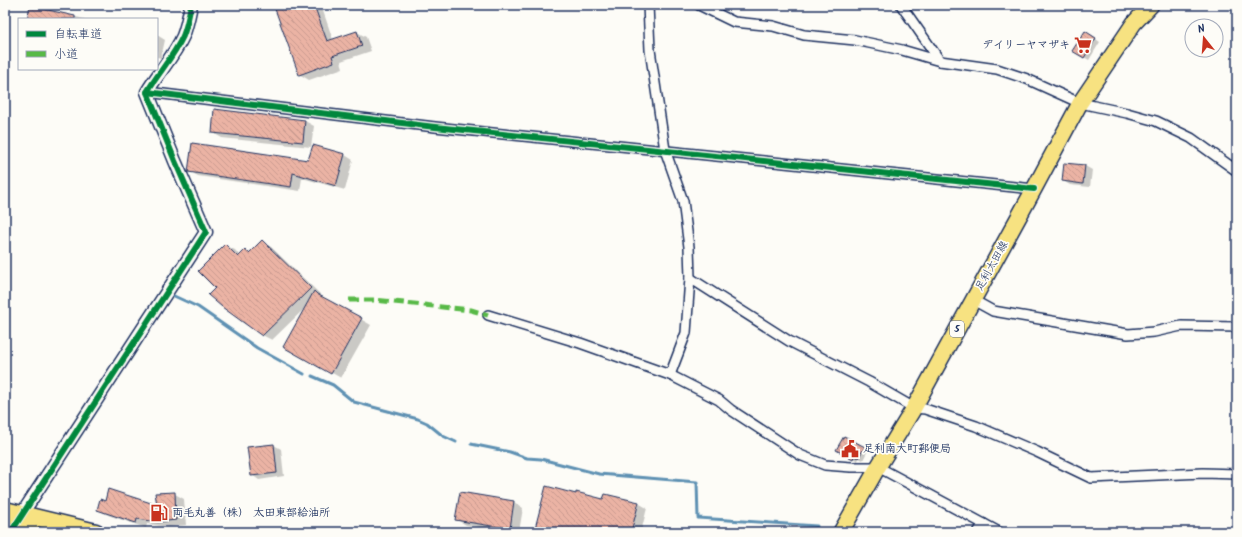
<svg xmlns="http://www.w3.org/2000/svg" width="1242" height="537" font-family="Kalam,'Klee One',sans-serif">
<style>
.shadow{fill:#0003}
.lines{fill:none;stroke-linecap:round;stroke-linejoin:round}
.stream{stroke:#5e91b3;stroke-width:3}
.building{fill:url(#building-back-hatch);stroke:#1b2f5e}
.minor-casing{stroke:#1b2f5e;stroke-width:12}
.tertiary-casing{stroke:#1b2f5e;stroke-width:15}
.primary-casing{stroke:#1b2f5e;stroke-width:18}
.trunk-casing{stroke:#1b2f5e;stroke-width:19}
.minor{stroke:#fdfcf7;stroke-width:9}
.tertiary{stroke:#fdfcf7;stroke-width:12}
.primary{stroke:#f7e281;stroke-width:15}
.trunk{stroke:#f7e281;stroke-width:16}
.quiet{stroke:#58b947;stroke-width:5;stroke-dasharray:10 5;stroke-linecap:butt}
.cycleway-casing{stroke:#fdfcf7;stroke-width:8}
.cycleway{stroke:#00873e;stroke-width:6}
.labels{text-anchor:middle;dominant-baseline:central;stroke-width:3.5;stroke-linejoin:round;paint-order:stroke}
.shield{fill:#fdfcf7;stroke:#5f6c8c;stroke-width:1}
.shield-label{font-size:10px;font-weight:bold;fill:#1b2f5e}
.poi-label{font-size:11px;font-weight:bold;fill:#1b2f5e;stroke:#fdfcf7;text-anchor:start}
.street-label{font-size:11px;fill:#1b2f5e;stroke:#fdfcf7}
</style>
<defs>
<pattern id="building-back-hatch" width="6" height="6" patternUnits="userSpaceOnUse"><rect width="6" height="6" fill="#ebb3a4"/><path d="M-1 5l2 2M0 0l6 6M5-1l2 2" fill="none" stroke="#c99a90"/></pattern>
</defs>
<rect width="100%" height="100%" fill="#fdfcf7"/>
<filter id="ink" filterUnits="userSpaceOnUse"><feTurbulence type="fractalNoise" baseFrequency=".025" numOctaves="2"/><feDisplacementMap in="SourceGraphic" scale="8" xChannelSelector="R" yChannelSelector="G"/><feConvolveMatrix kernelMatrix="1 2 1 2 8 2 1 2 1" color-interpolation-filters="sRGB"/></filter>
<g filter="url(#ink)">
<!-- shadow -->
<g class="shadow">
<path d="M227,5H243L232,8Z"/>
<path d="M289,5H321L333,40L357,32L366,37L371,51L341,61L343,68L309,80L299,74Z"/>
<path d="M31,7L85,19H28Z"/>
<path d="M1089,34L1100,42L1089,60L1074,51Z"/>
<path d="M157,35L165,40L161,58L157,57Z"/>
<path d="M305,121L314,126L311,147L222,138L213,133Z"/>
<path d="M345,155L353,160L345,190L302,178L300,191L198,176L189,171L309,161Z"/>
<path d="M1065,164L1085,166L1092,170L1090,187L1070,185L1063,181Z"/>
<path d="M262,242L271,247L320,294L319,295L371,325L341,378L284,346L304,309L272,340L262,335L217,288L225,245L235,250L240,256L245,251L250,254Z"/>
<path d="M844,437L868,450L863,460L859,458L858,461L837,450Z"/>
<path d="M274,445L281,449L284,476L259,480L252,475Z"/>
<path d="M175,494L184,499L186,525L169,527L147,524L146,528L108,515L98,510L158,506Z"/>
<path d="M461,494L514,502L523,508L519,532H511L466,525L456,519Z"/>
<path d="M638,503L647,508L641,532H535Z"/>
</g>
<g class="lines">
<!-- stream -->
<g class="stream">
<path d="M174,296L198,307L257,348L304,374"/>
<path d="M312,376L333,385L354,402L418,419L427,423L443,436L456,442"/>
<path d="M471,444L510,452L527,458L541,459L599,474L697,482L698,518L817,526L814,532"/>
</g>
</g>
<!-- building -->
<g class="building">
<path d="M286,5H314L327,41L357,31L362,46L332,56L334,62L299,75L275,9Z"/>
<path d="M30,6L75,16V19H27Z"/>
<path d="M1085,31L1096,38L1084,58L1072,51Z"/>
<path d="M214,109L305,120L303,142L212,133Z"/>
<path d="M192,143L308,160L313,145L345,154L336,186L293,173L291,187L188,172Z"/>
<path d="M1064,163L1085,165L1083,184L1062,181Z"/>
<path d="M262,240L311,288L262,336L222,307L208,295L215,288L198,271L225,244L238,257L245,250L249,253Z"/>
<path d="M314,291L317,294L362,318L331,374L283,347Z"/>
<path d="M844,436L865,447L858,458L854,456L853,459L836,450Z"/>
<path d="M274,444L277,473L251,476L247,447Z"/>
<path d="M546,486L576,494V492L603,499L605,494L639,502L631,532H534Z"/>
<path d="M108,489L157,505L155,493L175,492L176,520L158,522L137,519L136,523L97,510L100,499L105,501Z"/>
<path d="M460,492L514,501L510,529L455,520Z"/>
</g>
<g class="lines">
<!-- minor casing -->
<g class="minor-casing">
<g id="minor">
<path d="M648,5L650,50L665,150L683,201L689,247L690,278L686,333L670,375"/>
<path d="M699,5L734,22L773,26L804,35L855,40L902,50L940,61L997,69L1027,79L1080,103L1127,113L1156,121L1191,138L1237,171"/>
<path d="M901,5L940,61"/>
<path d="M147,92L435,127L1034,189"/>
<path d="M690,278L789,341L869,382L914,408L925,409L976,426L1037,452L1091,478L1203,473L1237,474"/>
<path d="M973,300L993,311L1128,334L1154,332L1181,326L1237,327"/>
<path d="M488,315L580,343L670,375L719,400L731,410L800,455L825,465L851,467H878L999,532"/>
<path d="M978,532L984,524"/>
</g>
</g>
<!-- tertiary casing -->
<g class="tertiary-casing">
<path id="tertiary" d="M18,520L206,232L175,161L147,92C158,73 174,56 183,36C187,26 189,15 191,5"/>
</g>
<!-- primary casing -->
<g class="primary-casing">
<path id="primary" d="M841,532L878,467L914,408L1034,189L1080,103L1134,23L1151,5"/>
</g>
<!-- trunk casing -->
<g class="trunk-casing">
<g id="trunk">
<path d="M5,510L96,532"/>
<path d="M5,525L32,532"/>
</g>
</g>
<!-- minor -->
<use href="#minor" class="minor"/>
<!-- tertiary -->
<use href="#tertiary" class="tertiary"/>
<!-- primary -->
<use href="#primary" class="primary"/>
<!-- trunk -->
<use href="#trunk" class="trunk"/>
<!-- quiet -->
<path class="quiet" d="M349,300H375L471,310L488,315"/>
<!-- cycleway casing -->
<g class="cycleway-casing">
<g id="cycleway">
<path d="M147,92L435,127L1034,189"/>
<path d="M11,532L206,232L175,161L147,92C158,73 174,56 183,36C187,26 189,15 191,5"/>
</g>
</g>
<!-- cycleway -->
<use href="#cycleway" class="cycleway"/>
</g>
</g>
<!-- icons -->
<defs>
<g id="supermarket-bare" transform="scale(1.38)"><path d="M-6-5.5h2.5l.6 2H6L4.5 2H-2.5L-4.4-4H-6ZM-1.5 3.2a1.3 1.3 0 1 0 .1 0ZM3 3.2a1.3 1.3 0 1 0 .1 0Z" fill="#c8321e" stroke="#fdfcf7" stroke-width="2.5" paint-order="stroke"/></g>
<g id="civic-bare" transform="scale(1.38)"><path d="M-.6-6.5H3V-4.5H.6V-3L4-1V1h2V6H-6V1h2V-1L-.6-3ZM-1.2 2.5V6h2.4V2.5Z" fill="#c8321e" stroke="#fdfcf7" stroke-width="2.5" paint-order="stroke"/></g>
<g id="fuel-bare" transform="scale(1.38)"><path d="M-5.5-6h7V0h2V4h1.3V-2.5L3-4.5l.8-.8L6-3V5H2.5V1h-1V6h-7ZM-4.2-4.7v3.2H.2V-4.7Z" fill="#c8321e" stroke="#fdfcf7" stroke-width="2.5" paint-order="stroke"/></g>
</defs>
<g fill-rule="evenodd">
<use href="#supermarket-bare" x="1083" y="45"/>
<use href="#civic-bare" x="850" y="449"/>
<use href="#fuel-bare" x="159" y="513"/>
</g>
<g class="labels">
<!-- shield labels -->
<rect class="shield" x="950" y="321" width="14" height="16" rx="3"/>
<g class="shield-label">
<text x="957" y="329">5</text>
</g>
<!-- poi labels -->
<g class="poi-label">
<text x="1070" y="45" text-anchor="end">デイリーヤマザキ</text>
<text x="863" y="449">足利南大町郵便局</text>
<text x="172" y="513">両毛丸善（株） 太田東部給油所</text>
</g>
<!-- street labels -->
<g class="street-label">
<text transform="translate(992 266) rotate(-61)">足利太田線</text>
</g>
</g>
<!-- margin -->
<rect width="1242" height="537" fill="none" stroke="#fdfcf7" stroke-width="20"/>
<rect x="10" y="10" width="1222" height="517" fill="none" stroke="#1b2f5e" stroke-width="1.5" filter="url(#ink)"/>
<!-- legend -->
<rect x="18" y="18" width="140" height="52" fill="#fdfcf7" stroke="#a3aaba"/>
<rect x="26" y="31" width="20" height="6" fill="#00873e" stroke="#a3aaba"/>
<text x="54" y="38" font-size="12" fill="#1b2f5e">自転車道</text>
<rect x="26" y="51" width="20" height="6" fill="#58b947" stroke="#a3aaba"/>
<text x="54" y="58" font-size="12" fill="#1b2f5e">小道</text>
<!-- north arrow -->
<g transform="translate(1204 38) rotate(343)"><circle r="19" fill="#fdfcf7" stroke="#a3aaba"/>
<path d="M0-3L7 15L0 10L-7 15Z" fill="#c8321e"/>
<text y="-6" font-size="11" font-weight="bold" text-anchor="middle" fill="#1b2f5e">N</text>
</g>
</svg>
